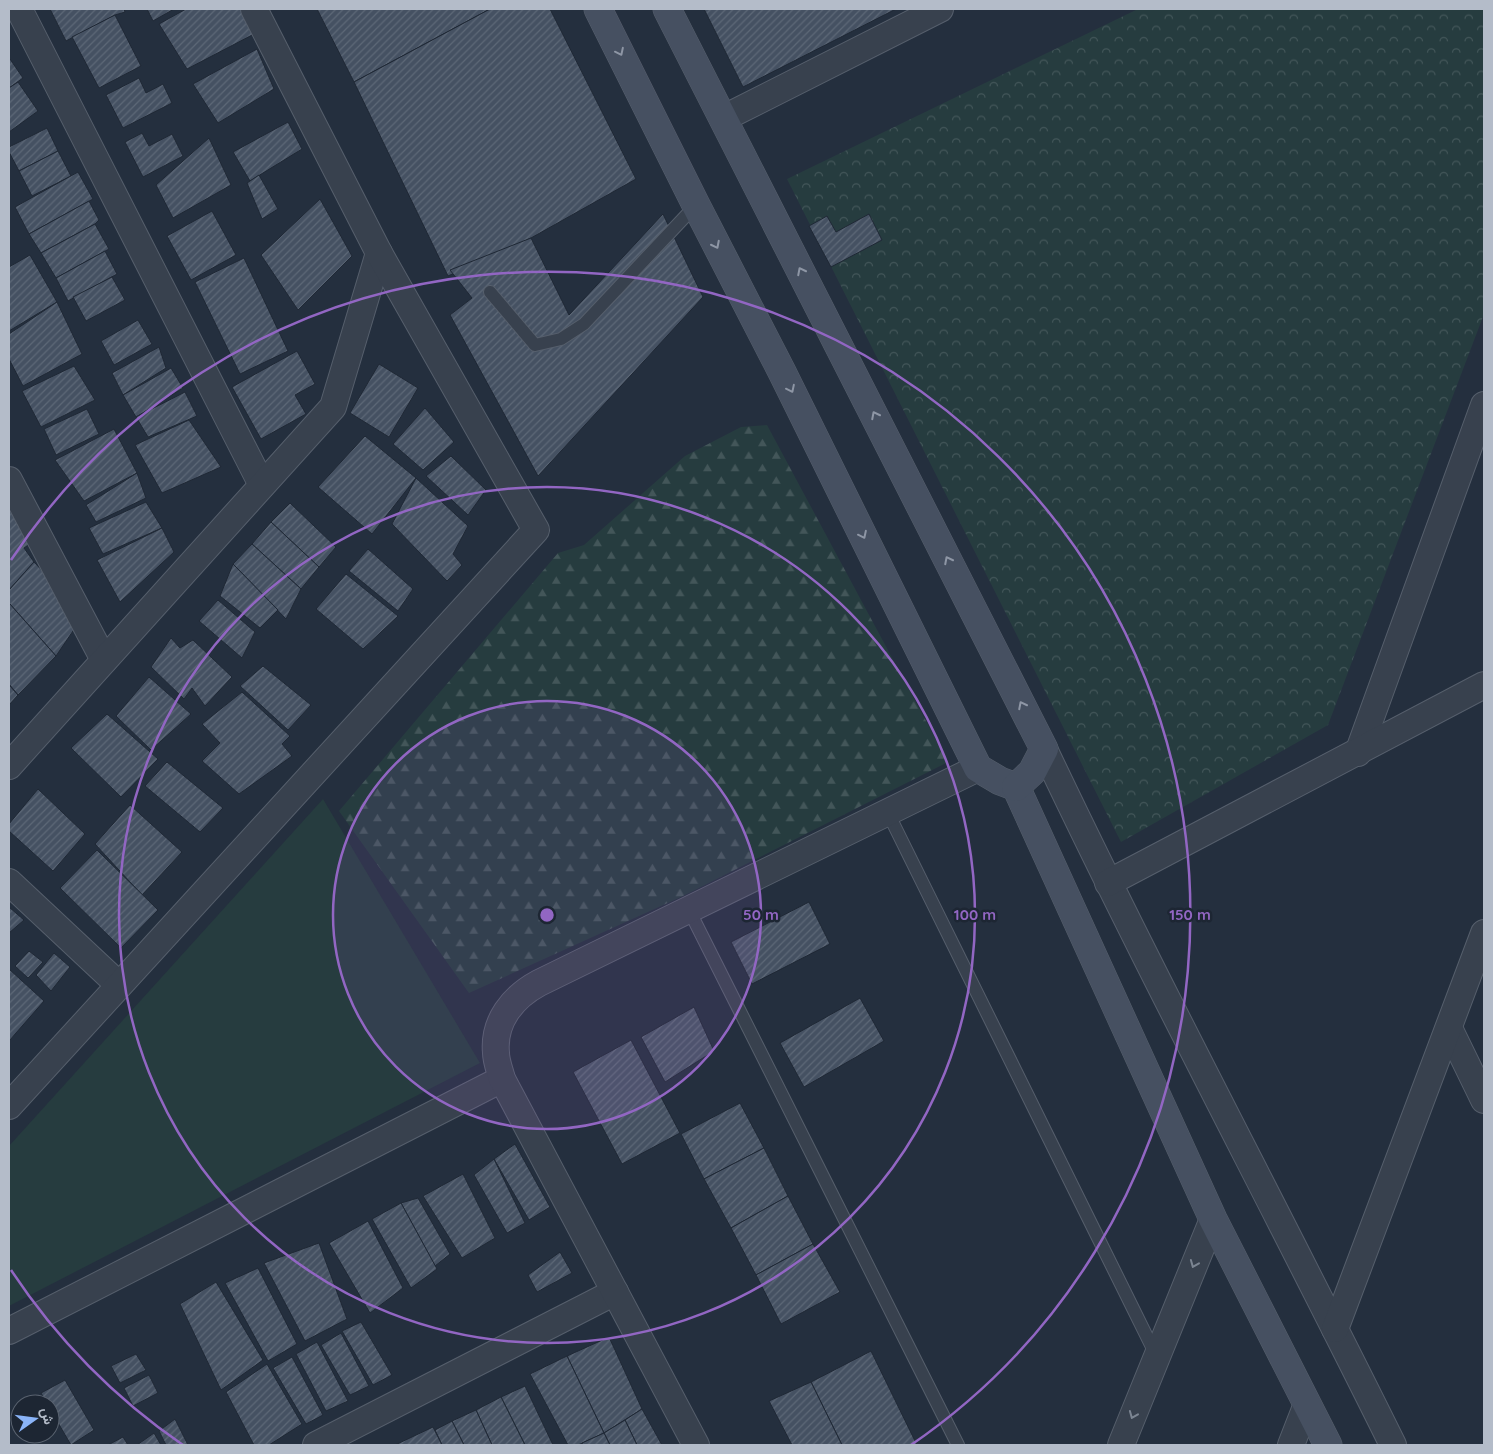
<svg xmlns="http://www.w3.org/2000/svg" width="1493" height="1454" font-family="Quicksand,Vazirmatn,sans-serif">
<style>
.forest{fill:url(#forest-firs)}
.park{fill:url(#park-crowns)}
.garden{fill:#263c3f}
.building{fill:url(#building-hatch);stroke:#1f2835}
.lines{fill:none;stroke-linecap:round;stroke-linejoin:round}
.service-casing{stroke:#565f6c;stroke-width:14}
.minor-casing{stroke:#565f6c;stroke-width:28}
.secondary-casing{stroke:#565f6c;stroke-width:29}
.service{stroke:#38414e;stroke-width:12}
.minor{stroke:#38414e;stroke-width:26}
.secondary{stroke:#465061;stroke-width:28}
.oneway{stroke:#8e96a5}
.oneway2{stroke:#7c8592}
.ring{fill:none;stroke:#9266c3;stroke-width:2.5}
.centre{fill:#9266c3;stroke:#1d2633;stroke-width:2.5}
.ring-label{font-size:15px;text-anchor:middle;font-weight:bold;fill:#9266c3;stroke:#1d2633;stroke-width:5;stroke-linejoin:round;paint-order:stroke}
</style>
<defs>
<pattern id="forest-firs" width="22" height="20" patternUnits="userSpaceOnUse" patternTransform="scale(1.25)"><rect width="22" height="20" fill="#263c3f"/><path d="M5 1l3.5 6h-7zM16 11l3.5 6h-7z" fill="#435659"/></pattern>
<pattern id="park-crowns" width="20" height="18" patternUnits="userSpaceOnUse" patternTransform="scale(1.25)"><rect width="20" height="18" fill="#263c3f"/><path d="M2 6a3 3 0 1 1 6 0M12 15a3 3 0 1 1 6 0" fill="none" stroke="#435659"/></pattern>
<pattern id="building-hatch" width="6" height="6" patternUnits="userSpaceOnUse" patternTransform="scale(1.25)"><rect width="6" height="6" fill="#455162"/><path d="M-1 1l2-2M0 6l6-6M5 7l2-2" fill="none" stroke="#5d6877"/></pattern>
</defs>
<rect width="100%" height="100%" fill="#242f3e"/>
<!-- forest -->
<path class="forest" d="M767,425L948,762L681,897L469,993L339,811L558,553L584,545L685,456L741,427Z"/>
<!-- park -->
<path class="park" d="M1138,9H1484V314L1328,725L1121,842L787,179Z"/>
<!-- garden -->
<path class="garden" d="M323,799L480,1063L9,1306V1146Z"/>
<!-- building -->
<g class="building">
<path d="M50,9H124L125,12L115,15L66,41Z"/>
<path d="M147,9H174L153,21Z"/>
<path d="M186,9H243L256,33L187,69L159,24Z"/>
<path d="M317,9H490L354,82Z"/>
<path d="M490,9H550L636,179L531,238L448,276L354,82Z"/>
<path d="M704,9H896L743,87Z"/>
<path d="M115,15L141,66L99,88L72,37Z"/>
<path d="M257,49L274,89L218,123L193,84Z"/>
<path d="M10,59L23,78L9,88V60Z"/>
<path d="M139,78L146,93L163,84L172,103L123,128L106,95Z"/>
<path d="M18,82L38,111L9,132V88Z"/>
<path d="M288,122L302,149L250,181L233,152Z"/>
<path d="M47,128L58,151L19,171L9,152V147Z"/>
<path d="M142,133L149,146L172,134L183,156L143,177L125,142Z"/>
<path d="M209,138L231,185L173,218L156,185Z"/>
<path d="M58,151L71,176L32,196L19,171Z"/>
<path d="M78,172L93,199L29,234L15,207Z"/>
<path d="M259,175L278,209L262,219L247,183Z"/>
<path d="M320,199L352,256L298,310L261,255Z"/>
<path d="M89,201L99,220L95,224L41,253L29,234Z"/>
<path d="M212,211L236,255L191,280L167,236Z"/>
<path d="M663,214L703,297L538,476L450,315L472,298L450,270L531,238L569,315Z"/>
<path d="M869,214L882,240L831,267L809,226L827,216L836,232Z"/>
<path d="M95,224L109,249L56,278L41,253Z"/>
<path d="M105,251L117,274L68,301L56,278Z"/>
<path d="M30,255L57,302L9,331V267Z"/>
<path d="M244,258L288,351L240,374L195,282Z"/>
<path d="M112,277L125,300L86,321L73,297Z"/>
<path d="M57,302L82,354L23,386L9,359V334Z"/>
<path d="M138,320L152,344L114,365L101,341Z"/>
<path d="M159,347L166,368L123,395L112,373Z"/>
<path d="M297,351L315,384L295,395L306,414L261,439L232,387Z"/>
<path d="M379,364L418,388L389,437L350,413Z"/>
<path d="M74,366L95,400L41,427L22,391Z"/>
<path d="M171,368L183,388L136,417L123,395Z"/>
<path d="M185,392L197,416L148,437L136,417Z"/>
<path d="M425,408L454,442L423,470L393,444Z"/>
<path d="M87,409L99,434L56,455L44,429Z"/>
<path d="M189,420L221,467L162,493L135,445Z"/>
<path d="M114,429L137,473L84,501L55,460Z"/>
<path d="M365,436L416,478L372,534L318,487Z"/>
<path d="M451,456L486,490L468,515L426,476Z"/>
<path d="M137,473L146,498L96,522L86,505Z"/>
<path d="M416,478L468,526L453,554L462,565L447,581L392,524Z"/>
<path d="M9,498L33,542L24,548L34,562L9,590Z"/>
<path d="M146,502L162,528L103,554L89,528Z"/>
<path d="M290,503L336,547L319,567L271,522Z"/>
<path d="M271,522L319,567L301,589L252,544Z"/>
<path d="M162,528L174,552L120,602L97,560Z"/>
<path d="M252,544L301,589L286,619L233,564Z"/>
<path d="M368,549L413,589L398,611L349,571Z"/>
<path d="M34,562L52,581L75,628L56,656L9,603V590Z"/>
<path d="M233,564L278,610L260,628L220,596Z"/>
<path d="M346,574L398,616L363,649L316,609Z"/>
<path d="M218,600L255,632L242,658L199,621Z"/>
<path d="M9,603L56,656L18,695L9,684Z"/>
<path d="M171,638L180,648L193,640L232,677L205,706L192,688L184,699L151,667Z"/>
<path d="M263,666L311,705L288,730L240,686Z"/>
<path d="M149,677L191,714L151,750L116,716Z"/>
<path d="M9,685L18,695L9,705Z"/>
<path d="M242,692L290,736L282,744L292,756L239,794L202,761L220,743L202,724Z"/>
<path d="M107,714L158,759L121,797L71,748Z"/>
<path d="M167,762L223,808L200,832L145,786Z"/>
<path d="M38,789L85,834L53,871L9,831V824Z"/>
<path d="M130,805L182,852L142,895L95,844Z"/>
<path d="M97,850L158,910L121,948L60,888Z"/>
<path d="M809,902L830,944L752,984L731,942Z"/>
<path d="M9,907L24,920L9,933Z"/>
<path d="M29,951L43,962L28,978L15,966Z"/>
<path d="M54,953L70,967L51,991L36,975Z"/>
<path d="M9,969L44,1001L9,1041Z"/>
<path d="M860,998L884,1041L804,1087L780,1043Z"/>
<path d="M694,1007L714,1051L665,1082L641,1037Z"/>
<path d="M631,1040L680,1133L622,1164L573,1072Z"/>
<path d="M740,1103L764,1148L704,1179L681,1134Z"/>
<path d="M515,1144L550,1207L529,1220L494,1159Z"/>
<path d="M764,1148L788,1196L731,1228L704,1179Z"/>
<path d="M494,1159L525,1223L507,1233L474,1175Z"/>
<path d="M463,1174L495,1238L462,1258L423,1196Z"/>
<path d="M788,1196L813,1244L756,1275L731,1228Z"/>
<path d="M418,1198L450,1254L435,1266L401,1203Z"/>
<path d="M401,1203L437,1269L411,1288L372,1219Z"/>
<path d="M368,1221L403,1288L370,1313L329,1243Z"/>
<path d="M319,1243L347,1319L305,1341L264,1263Z"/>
<path d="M813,1244L840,1292L781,1324L756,1275Z"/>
<path d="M560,1252L572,1273L537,1292L528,1275Z"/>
<path d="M258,1268L297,1344L268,1361L225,1283Z"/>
<path d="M216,1282L263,1360L221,1390L180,1304Z"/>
<path d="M361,1322L392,1375L373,1385L342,1331Z"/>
<path d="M341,1333L369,1386L350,1395L321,1345Z"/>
<path d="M609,1337L642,1409L604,1433L567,1356Z"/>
<path d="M317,1342L348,1401L326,1411L296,1354Z"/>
<path d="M871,1351L917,1445H842L811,1382Z"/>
<path d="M136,1354L146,1370L120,1383L111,1366Z"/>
<path d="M567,1356L604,1433L578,1445H568L530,1374Z"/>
<path d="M292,1357L323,1415L306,1424L273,1368Z"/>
<path d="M267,1364L302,1424L269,1445H254L226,1392Z"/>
<path d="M149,1375L158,1393L133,1406L124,1388Z"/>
<path d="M65,1380L94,1430L71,1445L50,1409V1404H47L41,1393Z"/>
<path d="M811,1382L842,1445H792L769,1401Z"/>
<path d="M525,1386L553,1445H525L501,1397Z"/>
<path d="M501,1397L525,1445H492L476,1410Z"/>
<path d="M642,1409L662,1445H637L625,1420Z"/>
<path d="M476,1410L492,1445H464L452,1421Z"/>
<path d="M175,1419L188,1445H166L159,1431Z"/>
<path d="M625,1420L637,1445H610L604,1433Z"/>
<path d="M452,1421L464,1445H442L435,1430Z"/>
<path d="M433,1427L442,1445H395Z"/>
<path d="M154,1433L161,1445H137Z"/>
<path d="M604,1433L610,1445H583L582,1443Z"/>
<path d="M123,1437L128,1445H108Z"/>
</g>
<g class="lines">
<!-- service casing -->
<g class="service-casing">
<g id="service">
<path d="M490,292L535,345L561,339L584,324L696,205"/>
<path d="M888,813L1156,1355"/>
<path d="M689,910L958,1445"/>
</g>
</g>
<!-- minor casing -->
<g class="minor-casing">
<g id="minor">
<path d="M19,9L262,485"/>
<path d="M724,118L940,9"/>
<path d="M9,480L104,660"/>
<path d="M1044,749C1155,983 1278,1212 1393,1445"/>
<path d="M1358,753L1484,405"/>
<path d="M9,766L333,407L379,253"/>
<path d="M9,882L119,985"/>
<path d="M1108,883L1484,685"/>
<path d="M1449,1028L1484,1100"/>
<path d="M9,1106L536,530L379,253L254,9"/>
<path d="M1335,1329L1484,933"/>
<path d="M9,1331L502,1079"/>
<path d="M316,1445L615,1292"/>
<path d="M696,1445L502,1079C500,1071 496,1061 496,1053C493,1021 513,997 539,983L978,768"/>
<path d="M1121,1445L1213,1219"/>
<path d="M1291,1445L1307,1404"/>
</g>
</g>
<!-- secondary casing -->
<g class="secondary-casing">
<g id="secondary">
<path d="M598,9L696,205L782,372L978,768L1000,781L1016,787L1213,1219L1328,1445"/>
<path d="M667,9L1044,749L1032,772L1016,787"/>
</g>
</g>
<!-- service -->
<use href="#service" class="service"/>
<!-- minor -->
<use href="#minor" class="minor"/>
<!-- secondary -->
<use href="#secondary" class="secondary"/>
</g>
<!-- one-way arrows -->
<defs><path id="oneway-chevron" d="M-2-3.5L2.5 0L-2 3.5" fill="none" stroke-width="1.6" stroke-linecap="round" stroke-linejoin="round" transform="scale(1.25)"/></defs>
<g class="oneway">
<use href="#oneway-chevron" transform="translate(620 52) rotate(64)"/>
<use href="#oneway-chevron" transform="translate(716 245) rotate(63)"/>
<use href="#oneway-chevron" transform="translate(801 271) rotate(-117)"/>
<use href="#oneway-chevron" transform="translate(791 389) rotate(64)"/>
<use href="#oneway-chevron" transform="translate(875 415) rotate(-117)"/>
<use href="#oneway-chevron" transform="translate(863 535) rotate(64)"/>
<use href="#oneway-chevron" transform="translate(948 560) rotate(-117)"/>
<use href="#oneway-chevron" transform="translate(1022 705) rotate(-117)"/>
</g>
<g class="oneway2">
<use href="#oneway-chevron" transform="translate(1194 1264) rotate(112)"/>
<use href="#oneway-chevron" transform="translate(1133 1415) rotate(112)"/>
</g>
<!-- distance rings -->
<circle cx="547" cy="915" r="214" fill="#9266c3" fill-opacity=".12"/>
<g class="ring">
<circle cx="547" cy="915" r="214"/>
<circle cx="547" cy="915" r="428"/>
<path d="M183 1445A643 643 0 0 1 11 1270M11 560A643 643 0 1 1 911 1445"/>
</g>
<circle cx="547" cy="915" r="8" class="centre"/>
<g class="ring-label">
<text x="761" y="920">50 m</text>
<text x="975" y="920">100 m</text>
<text x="1190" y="920">150 m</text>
</g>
<!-- border -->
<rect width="1493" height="1454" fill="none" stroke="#b4bcc9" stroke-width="20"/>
<!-- north arrow -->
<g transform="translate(35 1419) rotate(76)"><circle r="24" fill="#1d2633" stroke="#59626f"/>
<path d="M0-4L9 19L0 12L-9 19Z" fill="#8ab4f8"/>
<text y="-8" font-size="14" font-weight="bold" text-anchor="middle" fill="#b4bcc9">ش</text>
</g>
</svg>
